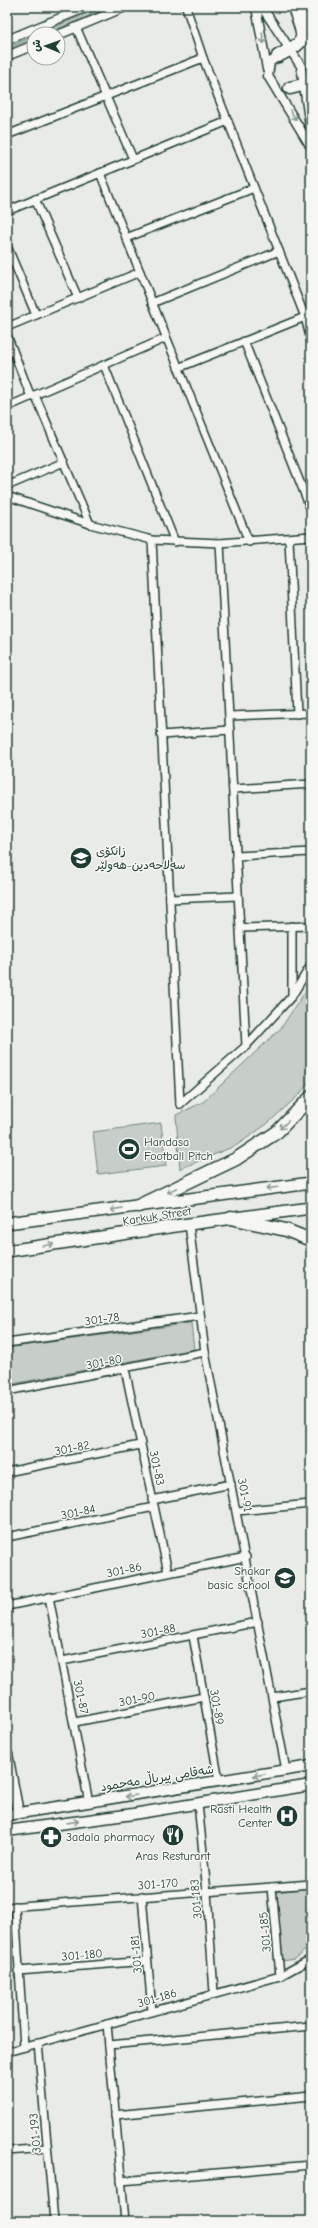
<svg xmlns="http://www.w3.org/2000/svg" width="318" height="2228" font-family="'Comic Neue','Playpen Sans Arabic',sans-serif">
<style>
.green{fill:#c7cec9;stroke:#73867e}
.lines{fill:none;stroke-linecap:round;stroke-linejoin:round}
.minor-casing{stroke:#1f3d34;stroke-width:10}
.tertiary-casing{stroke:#1f3d34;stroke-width:11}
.secondary-casing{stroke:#1f3d34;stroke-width:13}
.trunk-casing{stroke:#1f3d34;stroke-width:14}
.motorway-casing{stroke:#1f3d34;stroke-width:15}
.minor{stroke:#f6f6f2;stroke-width:7}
.tertiary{stroke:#f6f6f2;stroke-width:8}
.secondary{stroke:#f6f6f2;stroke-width:10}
.trunk{stroke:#f6f6f2;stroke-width:11}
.motorway{stroke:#f6f6f2;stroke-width:12}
.oneway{stroke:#8a9a93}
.labels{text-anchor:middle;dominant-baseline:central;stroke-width:3;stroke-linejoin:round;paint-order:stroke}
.poi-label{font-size:12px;fill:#1f3d34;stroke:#f6f6f2;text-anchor:start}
.street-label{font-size:12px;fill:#1f3d34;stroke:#f6f6f2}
</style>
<rect width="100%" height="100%" fill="#e9ebe7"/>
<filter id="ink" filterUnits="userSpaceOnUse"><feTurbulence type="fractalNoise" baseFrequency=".025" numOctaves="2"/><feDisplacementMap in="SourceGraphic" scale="8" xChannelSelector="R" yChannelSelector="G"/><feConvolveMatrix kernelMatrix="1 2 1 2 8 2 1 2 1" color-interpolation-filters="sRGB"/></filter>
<g filter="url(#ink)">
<!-- green -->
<g class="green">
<path d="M103,7H110L45,34H38Z"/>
<path d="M34,36V38L7,49V47Z"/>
<path d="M311,983V1079L300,1094L267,1124L237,1145L180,1169L176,1115L203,1102L281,1028Z"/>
<path d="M161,1123L166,1166L98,1174L93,1132Z"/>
<path d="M191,1323L194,1349L7,1385V1348Z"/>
<path d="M311,1888V1946L294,1959L283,1961L276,1892Z"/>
</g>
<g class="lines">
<!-- minor casing -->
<g class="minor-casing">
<g id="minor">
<path d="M186,7L203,58L305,317L311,341"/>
<path d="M76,27L133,159"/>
<path d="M7,135L203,58"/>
<path d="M100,173L249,542"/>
<path d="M35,199L78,298"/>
<path d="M7,211L228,121"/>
<path d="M126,238L254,188"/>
<path d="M7,246L36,315"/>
<path d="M152,303L279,251"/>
<path d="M7,327L140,272"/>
<path d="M7,335L31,397"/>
<path d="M244,341L311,510"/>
<path d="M104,365L175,542"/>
<path d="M178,368L305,317"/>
<path d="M35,395L90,524"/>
<path d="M7,407L166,338"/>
<path d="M7,486L64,462"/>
<path d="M7,496L90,524L152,540L220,543L311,536"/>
<path d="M289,539L297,714"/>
<path d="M152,540L180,1104"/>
<path d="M220,543L246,1046"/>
<path d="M229,716L311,713"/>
<path d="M161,735L230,730"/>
<path d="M233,789L311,784"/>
<path d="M236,856L311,852"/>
<path d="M170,899L238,896"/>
<path d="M240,928L311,926"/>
<path d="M292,996V926"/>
<path d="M180,1104L246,1046L292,996L311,965"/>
<path d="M189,1224L205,1352L286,1770"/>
<path d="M7,1343L200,1316"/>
<path d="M125,1369L168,1572"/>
<path d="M7,1391L205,1352"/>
<path d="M7,1472L140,1445"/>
<path d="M152,1500L231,1484"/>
<path d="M237,1511L311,1504"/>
<path d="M7,1537L154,1507"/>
<path d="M49,1597L89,1803"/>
<path d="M7,1606L246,1557"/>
<path d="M193,1636L219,1781"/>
<path d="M62,1661L258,1622"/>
<path d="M273,1697L311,1691"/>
<path d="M75,1722L204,1697"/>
<path d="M198,1804L207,1892L214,1993"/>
<path d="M272,1887L280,1976"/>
<path d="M142,1896L152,2011"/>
<path d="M15,1906L24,2047"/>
<path d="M7,1907L311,1884"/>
<path d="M18,1971L147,1961"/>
<path d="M107,2024L125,2221"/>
<path d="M38,2043L54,2221"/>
<path d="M109,2045L311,2026"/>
<path d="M7,2052L280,1976L311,1959"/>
<path d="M115,2115L311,2096"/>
<path d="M7,2151L47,2148"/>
<path d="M121,2181L311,2165"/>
</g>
</g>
<!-- tertiary casing -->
<g class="tertiary-casing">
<g id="tertiary">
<path d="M256,7L267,69"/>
<path d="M262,7L301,66L311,133"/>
<path d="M58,35L125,7"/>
<path d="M7,40L87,7"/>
<path d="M281,55L270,62L268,76L311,147"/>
<path d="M7,56L34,45"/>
</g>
</g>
<!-- secondary casing -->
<g class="secondary-casing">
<g id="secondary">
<path d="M7,1754L18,1813"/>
<path d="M7,1815L311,1766"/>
<path d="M7,1831L133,1814L311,1785"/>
</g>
</g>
<!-- trunk casing -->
<g class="trunk-casing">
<g id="trunk">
<path d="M7,1223L311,1183"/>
<path d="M7,1251L189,1224L311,1208"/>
</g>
</g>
<!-- motorway casing -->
<g class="motorway-casing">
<g id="motorway">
<path d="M304,7L311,25"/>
<path d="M278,56C311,39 304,39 294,7"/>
<path d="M290,88L311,83"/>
<path d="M138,1206L236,1159L277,1132L311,1097"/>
<path d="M231,1218L286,1230L311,1240"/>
</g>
</g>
<!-- minor -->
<use href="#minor" class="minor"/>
<!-- tertiary -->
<use href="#tertiary" class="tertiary"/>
<!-- secondary -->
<use href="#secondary" class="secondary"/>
<!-- trunk -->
<use href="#trunk" class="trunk"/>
<!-- motorway -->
<use href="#motorway" class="motorway"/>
</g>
<!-- one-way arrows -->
<defs><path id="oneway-shaft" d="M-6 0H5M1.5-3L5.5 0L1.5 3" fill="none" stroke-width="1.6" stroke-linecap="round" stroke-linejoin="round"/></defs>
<g class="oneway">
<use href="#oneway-shaft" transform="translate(263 38) rotate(80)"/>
<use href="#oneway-shaft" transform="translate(293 115) rotate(58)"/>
<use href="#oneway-shaft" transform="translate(284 1125) rotate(136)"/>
<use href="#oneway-shaft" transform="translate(272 1188) rotate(173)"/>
<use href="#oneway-shaft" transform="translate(172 1190) rotate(155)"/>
<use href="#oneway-shaft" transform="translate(116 1209) rotate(172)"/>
<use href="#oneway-shaft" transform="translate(48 1245) rotate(-9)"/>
<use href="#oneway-shaft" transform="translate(259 1775) rotate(170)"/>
<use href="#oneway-shaft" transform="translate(131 1796) rotate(171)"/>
<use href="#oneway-shaft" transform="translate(73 1822) rotate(-8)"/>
</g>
</g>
<!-- icons -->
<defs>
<g id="university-disc" transform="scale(1.15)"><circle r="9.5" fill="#1f3d34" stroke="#f6f6f2"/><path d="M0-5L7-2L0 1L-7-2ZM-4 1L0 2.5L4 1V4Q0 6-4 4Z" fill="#fff"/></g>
<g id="stadium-disc" transform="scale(1.15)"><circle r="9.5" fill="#1f3d34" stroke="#f6f6f2"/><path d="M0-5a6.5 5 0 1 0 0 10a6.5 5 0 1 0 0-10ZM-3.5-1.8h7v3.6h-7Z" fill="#fff"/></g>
<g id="school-disc" transform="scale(1.15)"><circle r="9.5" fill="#1f3d34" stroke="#f6f6f2"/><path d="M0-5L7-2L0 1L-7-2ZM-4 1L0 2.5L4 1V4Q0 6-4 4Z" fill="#fff"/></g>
<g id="hospital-disc" transform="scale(1.15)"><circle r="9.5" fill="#1f3d34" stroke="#f6f6f2"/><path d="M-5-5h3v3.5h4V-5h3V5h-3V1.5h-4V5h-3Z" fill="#fff"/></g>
<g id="restaurant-disc" transform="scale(1.15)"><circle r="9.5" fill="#1f3d34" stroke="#f6f6f2"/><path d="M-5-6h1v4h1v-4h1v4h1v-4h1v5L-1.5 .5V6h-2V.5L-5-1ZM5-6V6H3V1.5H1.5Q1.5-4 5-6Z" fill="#fff"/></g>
<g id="pharmacy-disc" transform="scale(1.15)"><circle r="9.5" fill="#1f3d34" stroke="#f6f6f2"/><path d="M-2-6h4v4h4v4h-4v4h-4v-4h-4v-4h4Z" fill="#fff"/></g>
</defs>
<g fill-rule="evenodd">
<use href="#university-disc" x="81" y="858"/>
<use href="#stadium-disc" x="129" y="1149"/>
<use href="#school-disc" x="285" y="1578"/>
<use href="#hospital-disc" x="287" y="1816"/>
<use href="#restaurant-disc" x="173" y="1835"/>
<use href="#pharmacy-disc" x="51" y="1837"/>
</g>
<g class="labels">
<!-- poi labels -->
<g class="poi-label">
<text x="96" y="851">زانکۆی<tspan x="96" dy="14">سەلاحەدین-هەولێر</tspan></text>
<text x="144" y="1142">Handasa<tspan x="144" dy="14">Football Pitch</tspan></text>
<text x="270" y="1571" text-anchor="end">Shakar<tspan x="270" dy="14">basic school</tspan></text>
<text x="272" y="1809" text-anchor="end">Rasti Health<tspan x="272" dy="14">Center</tspan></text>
<text x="66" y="1837">3adala pharmacy</text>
<text x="173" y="1856" text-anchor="middle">Aras Resturant</text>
</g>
<!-- street labels -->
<g class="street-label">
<text transform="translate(157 1216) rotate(-9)">Karkuk Street</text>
<text transform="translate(102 1319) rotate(-8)">301-78</text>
<text transform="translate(104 1362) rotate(-11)">301-80</text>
<text transform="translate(72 1448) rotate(-11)">301-82</text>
<text transform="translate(157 1468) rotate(78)">301-83</text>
<text transform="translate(245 1495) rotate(79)">301-91</text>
<text transform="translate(78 1512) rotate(-12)">301-84</text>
<text transform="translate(124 1570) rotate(-12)">301-86</text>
<text transform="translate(158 1631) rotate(-11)">301-88</text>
<text transform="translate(81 1697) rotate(78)">301-87</text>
<text transform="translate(137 1699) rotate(-11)">301-90</text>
<text transform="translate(217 1707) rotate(80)">301-89</text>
<text transform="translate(157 1778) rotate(-9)">شەقامی پیرباڵ مەحمود</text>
<text transform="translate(158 1884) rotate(-4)">301-170</text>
<text transform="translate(196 1899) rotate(-95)">301-183</text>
<text transform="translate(265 1932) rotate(-95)">301-185</text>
<text transform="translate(136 1954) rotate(-95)">301-181</text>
<text transform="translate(82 1955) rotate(-5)">301-180</text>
<text transform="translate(157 1998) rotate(-16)">301-186</text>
<text transform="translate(35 2133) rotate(-95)">301-193</text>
</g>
</g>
<!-- margin -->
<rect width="318" height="2228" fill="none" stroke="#f6f6f2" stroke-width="24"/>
<rect x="12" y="12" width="294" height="2204" fill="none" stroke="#1f3d34" stroke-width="1.5" filter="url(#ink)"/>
<!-- north arrow -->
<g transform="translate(46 46) rotate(272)"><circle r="19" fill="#f6f6f2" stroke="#a0aca6"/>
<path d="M0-3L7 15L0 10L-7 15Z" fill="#1f3d34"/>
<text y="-6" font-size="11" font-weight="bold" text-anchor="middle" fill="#1f3d34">ش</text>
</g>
</svg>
